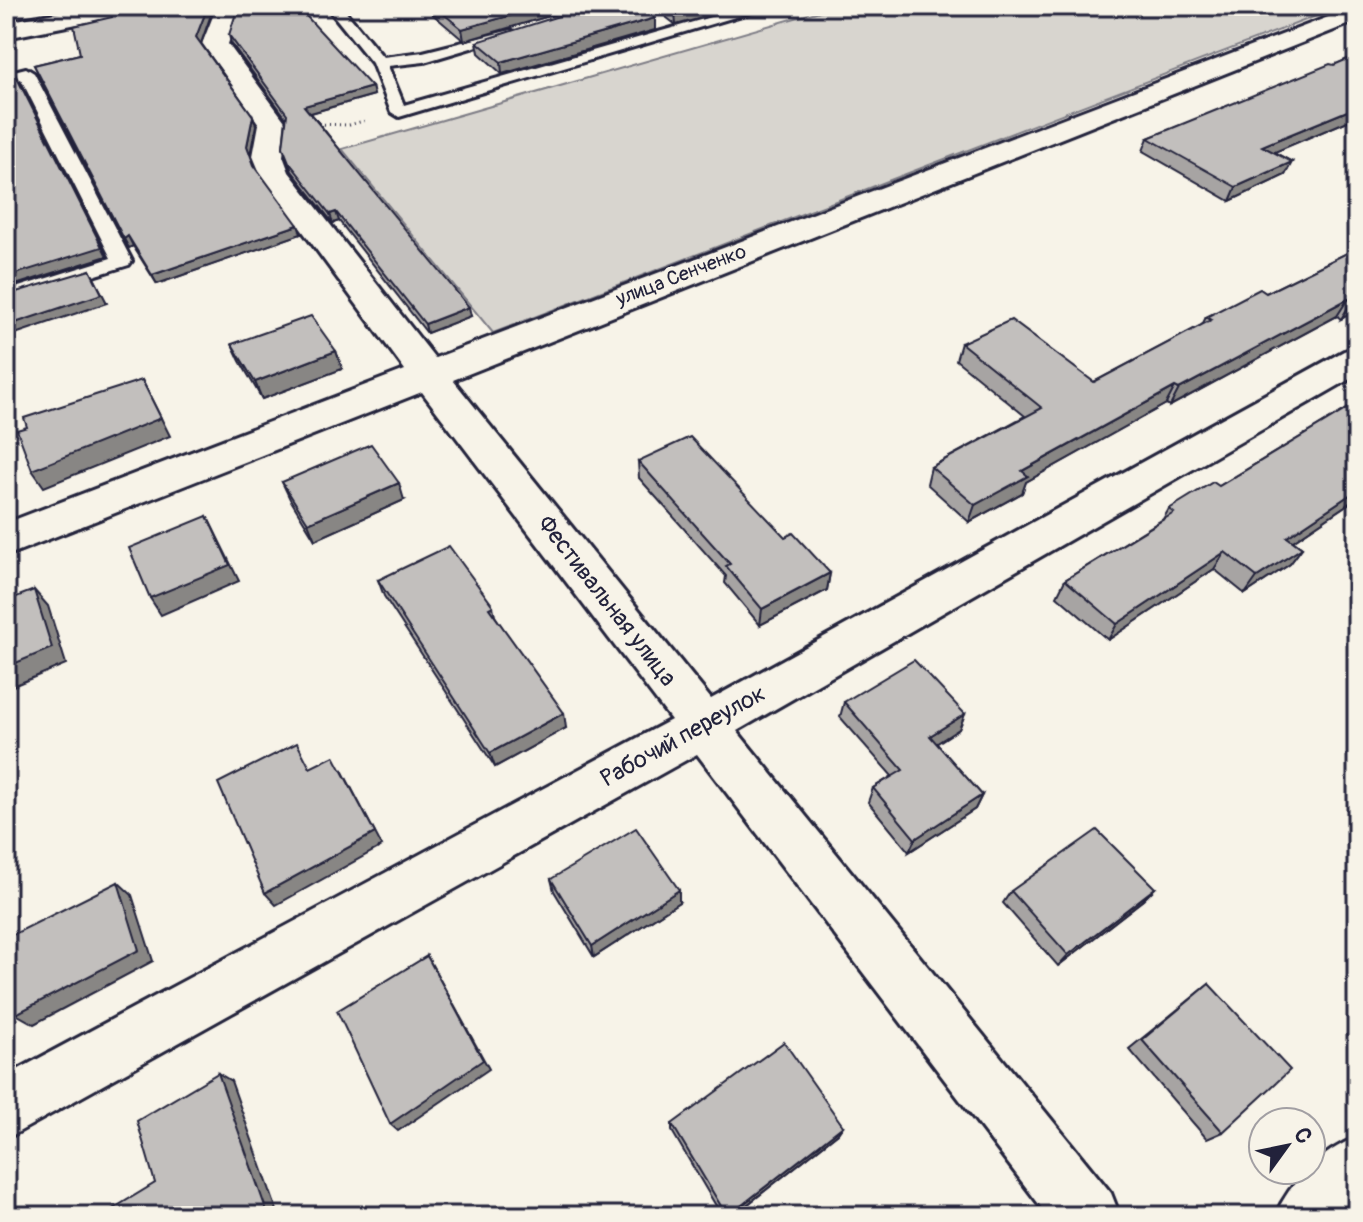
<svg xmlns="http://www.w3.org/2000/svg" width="1363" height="1222" font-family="Pangolin,sans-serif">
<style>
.green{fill:#d8d5cf;stroke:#7d7c85;stroke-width:2}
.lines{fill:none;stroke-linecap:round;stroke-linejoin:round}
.lane-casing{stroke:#22223b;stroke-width:6}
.street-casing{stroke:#22223b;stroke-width:6}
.path{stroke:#22223b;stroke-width:3;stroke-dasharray:1 4;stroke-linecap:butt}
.lane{fill:#f7f3e8;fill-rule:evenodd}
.street{fill:#f7f3e8;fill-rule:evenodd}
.wall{fill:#a7a4a3;stroke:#22223b;stroke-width:2}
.shaded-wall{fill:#888684;stroke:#22223b;stroke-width:2}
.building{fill:#c2bfbd;stroke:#22223b;stroke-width:2}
.labels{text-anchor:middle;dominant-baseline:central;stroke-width:8;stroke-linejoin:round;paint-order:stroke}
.far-street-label{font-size:20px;fill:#22223b;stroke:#f7f3e8}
.street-label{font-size:24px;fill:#22223b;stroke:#f7f3e8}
</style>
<rect width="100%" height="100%" fill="#f7f3e8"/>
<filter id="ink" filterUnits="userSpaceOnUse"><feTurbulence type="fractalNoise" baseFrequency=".0125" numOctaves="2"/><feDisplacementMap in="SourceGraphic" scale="16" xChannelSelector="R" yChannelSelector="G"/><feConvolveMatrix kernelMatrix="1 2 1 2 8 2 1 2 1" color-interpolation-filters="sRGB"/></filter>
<g filter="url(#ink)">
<!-- green -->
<path class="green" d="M837,6H1342L493,333L342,149Z"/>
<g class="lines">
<!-- lane casing -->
<g class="lane-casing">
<g id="lane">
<path d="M326,6H341L383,57L423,52L511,30L518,34L424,62L388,66L404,105L749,6H772L399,117L391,112L372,63Z"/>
<path d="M26,68L34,73L132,261L129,265L6,303V291L111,258L21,79L6,83V73Z"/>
</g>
</g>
<!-- street casing -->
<g class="street-casing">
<g id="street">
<path d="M94,6H145L133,13L6,38V22Z"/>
<path d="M217,6H241L228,44L287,124L283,156L289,172L435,358L1357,6V21L453,380L711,699L1344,351L1357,347V375L737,731L1111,1193L1120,1216H1048L697,754L6,1139V1076L671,720L422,392L6,556V523L405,370L260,173L253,156L259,124L202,44Z"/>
<path d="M1357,1137V1212L1352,1216H1275C1290,1181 1322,1151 1357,1137Z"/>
</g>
</g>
<!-- path -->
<path class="path" d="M314,124L349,125L367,120"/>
<!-- lane -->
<use href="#lane" class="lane"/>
<!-- street -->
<use href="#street" class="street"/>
</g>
<!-- wall -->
<g class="wall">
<path d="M214,6L201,43L253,116L256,125L250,155L254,165L301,234L157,284L133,246L129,248L34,65L80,54Z"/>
<path d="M423,6H583L464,41Z"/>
<path d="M652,6H745L676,25Z"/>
<path d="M655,18V30L502,74L479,53L477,42Z"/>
<path d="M229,35L372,87L374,95L311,113L471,316L427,333L339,221L333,223L292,171L283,147L286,118L231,43Z"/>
<path d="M1357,55V117L1274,152L1292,162L1285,175L1230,201L1143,151L1148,138L1334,65Z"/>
<path d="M1357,248V310L1341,319L1337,316L1170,406L1166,404L1026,482L1022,493L969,522L927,484L931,467L1025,416L956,360L961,343L1094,382L1202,325L1206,317L1266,293Z"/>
<path d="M232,344L336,351L342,369L262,399L240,361Z"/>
<path d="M1357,403V498L1293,541L1302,548L1290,564L1245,594L1214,569L1108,640L1057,596L1065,580L1163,519L1169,509L1219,486Z"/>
<path d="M638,461L785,537L830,573L827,590L760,625L725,583L726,576L639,478Z"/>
<path d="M282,482L404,500L315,540L290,499Z"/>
<path d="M378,580L493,606L495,616L566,728L495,767L384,596Z"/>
<path d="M844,702L965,714L959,729L936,743L982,795L975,809L909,852L868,802L873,788L892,776L840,717Z"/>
<path d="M551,879L679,902L594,957L554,891Z"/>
<path d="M1155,888L1143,900L1058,966L1003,903L1011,891Z"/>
<path d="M1209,984L1223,1132L1207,1139L1129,1049Z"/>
<path d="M672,1124L843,1126L838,1133L733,1216H722L672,1131Z"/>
</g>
<!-- shaded-wall -->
<g class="shaded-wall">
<path d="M6,6H8L9,16L6,17Z"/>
<path d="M208,6H214L200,46L196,37Z"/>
<path d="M544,6H583L464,41L462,29Z"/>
<path d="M703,6H745L676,25L675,13Z"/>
<path d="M655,18V30L502,74L501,62Z"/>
<path d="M19,83L107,256L6,288V277Z"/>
<path d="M372,87L374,95L307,114L304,106Z"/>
<path d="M1357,107V117L1256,160L1262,146Z"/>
<path d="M253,116L256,125L250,155L247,146Z"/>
<path d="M1292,162L1285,175L1230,201L1236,187Z"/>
<path d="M336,212L339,221L333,223L330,214Z"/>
<path d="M298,225L301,234L157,284L152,275Z"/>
<path d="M128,236L133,246L129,248L124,239Z"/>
<path d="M90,270L107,303L6,337V326Z"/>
<path d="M1357,298V310L1341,319L1352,301Z"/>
<path d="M1348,299L1337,316L1170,406L1179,389Z"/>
<path d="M469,307L471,316L427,333L425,324Z"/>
<path d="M336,351L342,369L262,399L255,382Z"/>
<path d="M142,380L170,436L44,487L32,470Z"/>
<path d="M1175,387L1166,404L1026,482L1022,493L969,522L975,505L1022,471Z"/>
<path d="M399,483L404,500L315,540L308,523Z"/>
<path d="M1357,490V498L1275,553L1287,537Z"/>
<path d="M207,516L239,581L161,615L150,598Z"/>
<path d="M1302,548L1290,564L1245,594L1257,577Z"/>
<path d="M1225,552L1214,569L1108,640L1117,624Z"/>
<path d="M830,573L827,590L760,625L762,609Z"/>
<path d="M34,590L48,606L66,664L6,689V667Z"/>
<path d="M564,713L566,728L495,767L490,753Z"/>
<path d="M965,714L959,729L925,751L930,736Z"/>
<path d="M342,770L382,846L276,905L265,893Z"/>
<path d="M982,795L975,809L909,852L915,839Z"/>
<path d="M118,882L132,895L153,961L34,1024L16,1014Z"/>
<path d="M1155,888L1143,900L1058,966L1068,955Z"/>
<path d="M679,890V902L594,957L592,946Z"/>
<path d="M427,956L489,1069L398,1131L390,1124Z"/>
<path d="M218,1073L231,1081L279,1216H261Z"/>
<path d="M843,1126L838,1133L733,1216H728Z"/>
</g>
<!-- building -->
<g class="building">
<path d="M133,6H208L196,37L253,116L247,146L254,165L298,225L152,275L128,236L124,239L34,65L80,54L74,26L112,17L110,11Z"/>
<path d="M265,6H297L372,87L304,106L469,307L425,324L336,212L330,214L289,162L283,147L287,114L229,35L236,13Z"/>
<path d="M434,6H544L462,29Z"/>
<path d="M590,6H640L655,18L501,62L477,42Z"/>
<path d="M666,6H703L675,13Z"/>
<path d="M1357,55V107L1262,146L1292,162L1236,187L1148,138L1330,64L1334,65Z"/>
<path d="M15,74L102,247L6,277V76Z"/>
<path d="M1357,248V298L1352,301L1348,299L1179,389L1175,387L1022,471L1028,476L975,505L931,467L1042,408L961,343L1011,320L1094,382L1211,320L1206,317L1260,289L1266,293Z"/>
<path d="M90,270L102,294L6,326V295Z"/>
<path d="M311,316L336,351L255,382L232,344Z"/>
<path d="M142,380L161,418L32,470L17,430L27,427L24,418Z"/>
<path d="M1357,403V490L1287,537L1302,548L1257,577L1225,552L1117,624L1065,580L1174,513L1169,509L1213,482L1219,486Z"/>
<path d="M690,437L785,537L793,533L830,573L762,609L726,566L730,564L638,461Z"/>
<path d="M371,444L399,483L308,523L282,482Z"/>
<path d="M207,516L230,565L150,598L129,548Z"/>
<path d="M449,546L493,606L489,608L564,713L490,753L378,580Z"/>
<path d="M34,590L52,648L6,667V601Z"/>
<path d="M914,660L965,714L930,736L982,795L915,839L873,788L903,770L844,702Z"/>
<path d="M297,743L310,768L334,756L375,833L265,893L218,783Z"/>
<path d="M636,828L679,890L592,946L551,879Z"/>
<path d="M1097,830L1155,888L1068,955L1011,891Z"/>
<path d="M118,882L139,950L16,1014L6,970V938Z"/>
<path d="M427,956L483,1060L390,1124L337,1011Z"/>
<path d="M1209,984L1290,1070L1223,1132L1142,1040Z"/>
<path d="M784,1042L843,1126L728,1216H727L672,1124Z"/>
<path d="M218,1073L267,1212L261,1216H101L155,1183L137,1121Z"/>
</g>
</g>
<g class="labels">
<!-- far-street labels -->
<g class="far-street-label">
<text transform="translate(681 275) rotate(-21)">улица Сенченко</text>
</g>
<!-- street labels -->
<g class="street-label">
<text transform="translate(607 601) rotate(52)">Фестивальная улица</text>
<text transform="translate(683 736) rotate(-29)">Рабочий переулок</text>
</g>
</g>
<!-- margin -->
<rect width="1363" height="1222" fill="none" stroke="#f7f3e8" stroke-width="32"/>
<rect x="16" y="16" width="1331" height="1190" fill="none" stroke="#22223b" stroke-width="3" filter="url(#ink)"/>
<!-- north arrow -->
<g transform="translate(1287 1146) rotate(57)"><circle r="38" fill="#f7f3e8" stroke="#a29fa3" stroke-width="2"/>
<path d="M0-6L14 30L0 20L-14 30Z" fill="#22223b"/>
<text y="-12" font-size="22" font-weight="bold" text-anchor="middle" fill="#22223b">С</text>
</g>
</svg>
